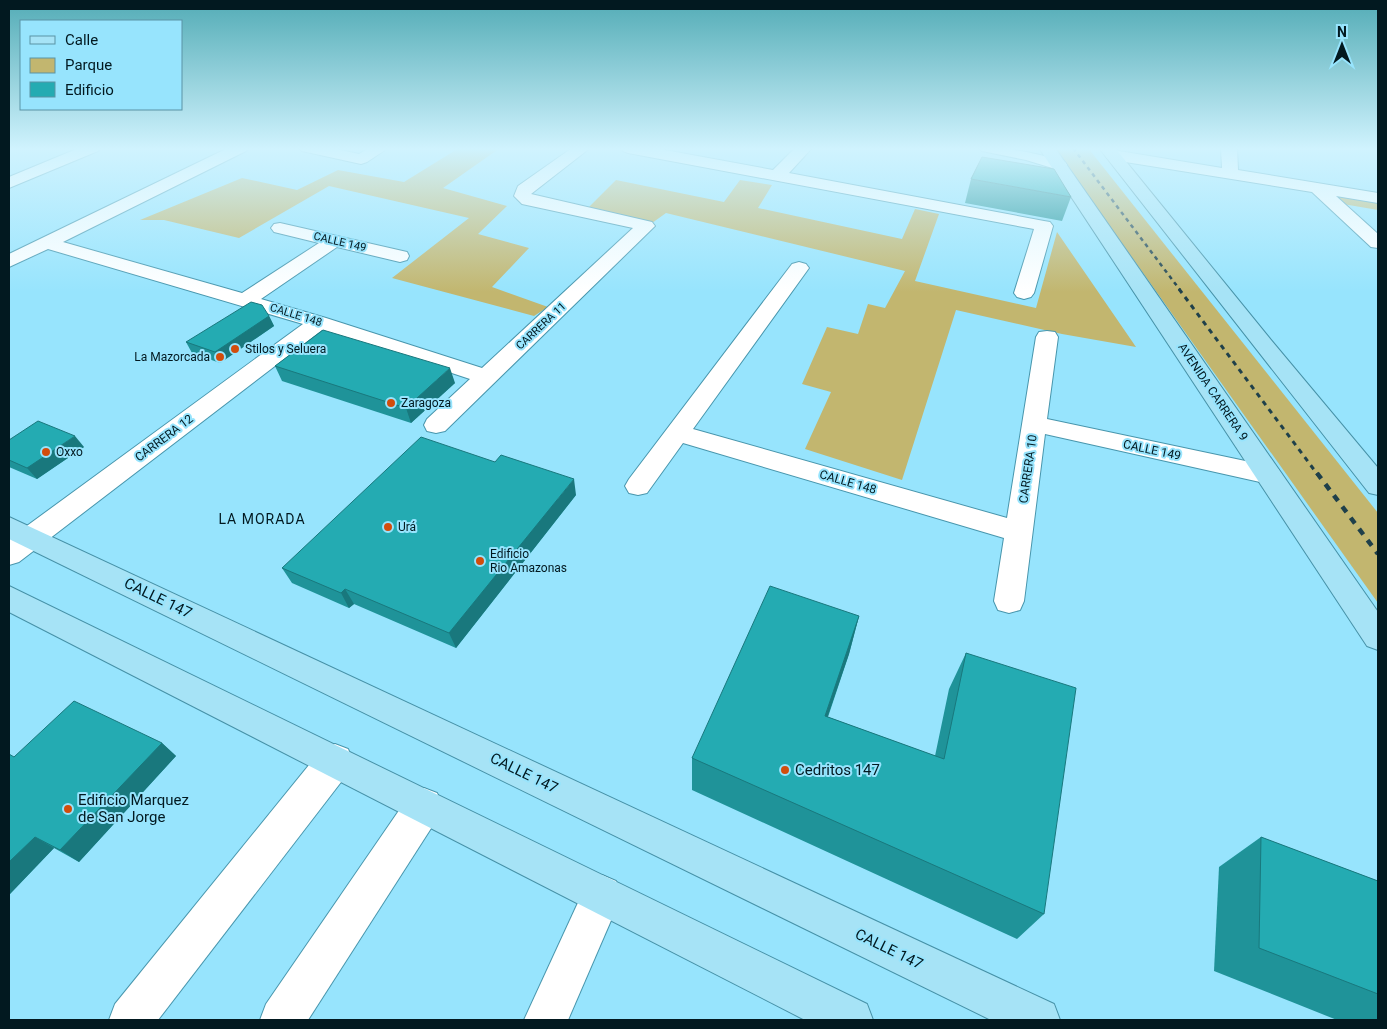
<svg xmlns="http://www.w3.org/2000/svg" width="1387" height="1029" font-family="Roboto,sans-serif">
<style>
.green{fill:#c2b66f}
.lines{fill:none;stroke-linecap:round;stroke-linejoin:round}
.minor-casing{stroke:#4896ad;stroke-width:2}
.major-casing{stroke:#4691a7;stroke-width:2}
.minor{fill:#fff;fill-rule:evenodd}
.major{fill:#a6e3f6;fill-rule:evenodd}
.rail-far2{stroke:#1f404a;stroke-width:2.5;stroke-dasharray:4 4;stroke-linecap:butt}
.rail-far1{stroke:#1f404a;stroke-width:3;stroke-dasharray:5 5;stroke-linecap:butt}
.rail{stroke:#1f404a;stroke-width:4.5;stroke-dasharray:7 7;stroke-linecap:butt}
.wall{fill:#1f9399}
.shaded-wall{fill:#19787d}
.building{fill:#24abb2;stroke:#19787d}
.poi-dot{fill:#d24d0c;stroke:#97e4fd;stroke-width:2}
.labels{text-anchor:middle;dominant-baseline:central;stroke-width:4;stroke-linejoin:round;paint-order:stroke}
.far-street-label{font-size:11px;fill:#021920;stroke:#97e4fd}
.poi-label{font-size:12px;fill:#021920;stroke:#97e4fd;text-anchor:start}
.street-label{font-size:12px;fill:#021920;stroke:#97e4fd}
.neighbourhood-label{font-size:14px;letter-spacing:1px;fill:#021920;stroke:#97e4fd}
.near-street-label{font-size:15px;fill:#021920;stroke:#97e4fd}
.near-poi-label{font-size:15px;fill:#021920;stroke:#97e4fd;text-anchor:start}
</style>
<rect width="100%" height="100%" fill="#97e4fd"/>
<!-- green -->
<g class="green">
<path d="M459,148H500L443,188L507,206L478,234L529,248L492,287L548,307L534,316L392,278L469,218L329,186L239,238L164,220H140L242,178L297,190L338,170L404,182Z"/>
<path d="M1054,148H1088L1378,513V603Z"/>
<path d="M616,180L724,202L740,180L772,185L758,208L902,239L915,209L939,214L915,281L1036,308L1057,232L1136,347L1062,334L956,310L902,480L805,449L831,392L802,384L827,327L858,334L868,304L885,308L905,271L666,213L652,223L587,209Z"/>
<path d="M1333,194L1378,201V210L1343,204Z"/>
</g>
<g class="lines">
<!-- minor casing -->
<g class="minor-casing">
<g id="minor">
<path d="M79,148H101L98,151L9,188V177Z"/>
<path d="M228,148H249L246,151L63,242L242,293L319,243L274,232L271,228L274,224L280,223L407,252L409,256L407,260L400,262L337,247L261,299L326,318L482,368L633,228L522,204L514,196L518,186L572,148H590L531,194L652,222L655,226L445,431L436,433L427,431L424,425L427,419L470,379L322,330L19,562L9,565V539L303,324L48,249L9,267V254Z"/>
<path d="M299,148H331L359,154L369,148H388L367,162L361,164L302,151Z"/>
<path d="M620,148H654L773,170L795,148H812L789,173L1044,221L1050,222L1053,226L1034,293L1031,297L1024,299L1017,297L1014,293L1034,229L628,153L623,151Z"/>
<path d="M979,148C1014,148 1032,152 1065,162L1067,165L1065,168L1059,170L1026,160L982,151Z"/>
<path d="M1221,148H1237L1238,170L1378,193V203L1336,196L1378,234V248L1371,247L1312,192L1113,160L1107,158L1105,155L1107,152L1113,150L1222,168Z"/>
<path d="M799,262L806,264L809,268L693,429L1007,518L1036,337L1039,332L1047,331L1055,332L1058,337L1047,419L1269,466L1278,469L1282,475L1278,481L1269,484L1045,434L1024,601L1020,610L1009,613L998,610L994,601L1004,538L683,443L647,493L638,495L629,493L625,486L629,479L792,264Z"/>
<path d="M335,744L348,749L353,761L348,773L158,1020H109L115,1004L322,749Z"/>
<path d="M424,788L437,793L443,806L437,819L308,1020H260L266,1004L411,793Z"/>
<path d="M602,875L616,881L622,895L568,1020H524L588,881Z"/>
</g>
</g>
<!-- major casing -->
<g class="major-casing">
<g id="major">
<path d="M1039,148H1055L1378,612V650L1367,646Z"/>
<path d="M1099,148H1115L1271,340L1378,468V495L1369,493Z"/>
<path d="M9,517L1054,1004L1060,1020H991L9,539Z"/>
<path d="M9,586L867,1004L873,1020H805L9,612Z"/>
</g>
</g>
<!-- minor -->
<use href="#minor" class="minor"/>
<!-- major -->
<use href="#major" class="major"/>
<!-- rail-far2 -->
<path class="rail-far2" d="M1073,148L1180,290"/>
<!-- rail-far1 -->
<path class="rail-far1" d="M1179,289L1318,475"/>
<!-- rail -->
<path class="rail" d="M1317,473L1378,554"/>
</g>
<!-- wall -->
<g class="wall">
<path d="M971,179L1071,197L1062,221L965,203Z"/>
<path d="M269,316L274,326L220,363L192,353L186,342Z"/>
<path d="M275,366L455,383L411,423L282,381Z"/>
<path d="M9,440L84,447L37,479L9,467Z"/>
<path d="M576,495L456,648L354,604L349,608L292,583L282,568Z"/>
<path d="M859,616L849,654L828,717L935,756L949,689L966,653L1044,914L1017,939L692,790V758Z"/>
<path d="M162,743L176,756L79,862L54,848L9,895L14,757Z"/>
<path d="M1261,837L1378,881V1020H1337L1214,971L1219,867Z"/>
</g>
<!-- shaded-wall -->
<g class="shaded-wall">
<path d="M269,316L274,326L220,363L215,352Z"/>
<path d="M450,368L455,383L411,423L406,408Z"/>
<path d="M75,436L84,447L37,479L27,468Z"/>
<path d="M574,479L576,495L456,648L449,633Z"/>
<path d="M345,589L354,604L349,608L341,593Z"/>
<path d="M859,616L849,654L816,750L825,716Z"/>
<path d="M162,743L176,756L79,862L60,850Z"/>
<path d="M35,837L54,848L9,895V862Z"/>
</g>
<!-- building -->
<g class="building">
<path d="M982,157L1054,169L1071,197L971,179Z"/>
<path d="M251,302L262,305L269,316L215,352L186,342Z"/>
<path d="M323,330L450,368L406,408L275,366Z"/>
<path d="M38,421L75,436L27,468L9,460V440Z"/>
<path d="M421,437L495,462L501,455L574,479L449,633L345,589L341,593L282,568Z"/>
<path d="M770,586L859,616L825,716L944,759L966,653L1076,688L1044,914L692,758Z"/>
<path d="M74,701L162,743L60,850L35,837L9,862V754L14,757Z"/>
<path d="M1261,837L1378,881V994L1259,948Z"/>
</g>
<!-- sky -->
<linearGradient id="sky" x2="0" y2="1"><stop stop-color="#53acb6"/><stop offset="0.51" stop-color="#d0f3fe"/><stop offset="1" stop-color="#d0f3fe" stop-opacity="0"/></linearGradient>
<rect width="1387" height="292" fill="url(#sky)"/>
<!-- markers -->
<g class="poi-dot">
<circle cx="235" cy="349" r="5"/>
<circle cx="220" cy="357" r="5"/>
<circle cx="391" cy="403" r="5"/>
<circle cx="46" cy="452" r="5"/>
<circle cx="388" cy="527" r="5"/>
<circle cx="480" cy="561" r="5"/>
<circle cx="785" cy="770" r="5"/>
<circle cx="68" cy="809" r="5"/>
</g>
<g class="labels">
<!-- far-street labels -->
<g class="far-street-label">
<text transform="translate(340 242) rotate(13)">CALLE 149</text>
<text transform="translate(296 315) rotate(17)">CALLE 148</text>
<text transform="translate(541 326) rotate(-43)">CARRERA 11</text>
</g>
<!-- poi labels -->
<g class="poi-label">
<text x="245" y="349">Stilos y Seluera</text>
<text x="210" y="357" text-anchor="end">La Mazorcada</text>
<text x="401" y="403">Zaragoza</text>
<text x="56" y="452">Oxxo</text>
<text x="398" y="527">Urá</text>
<text x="490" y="554">Edificio<tspan x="490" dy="14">Rio Amazonas</tspan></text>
</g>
<!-- street labels -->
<g class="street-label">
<text transform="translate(1213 392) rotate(56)">AVENIDA CARRERA 9</text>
<text transform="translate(164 438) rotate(-37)">CARRERA 12</text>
<text transform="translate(1152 450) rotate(12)">CALLE 149</text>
<text transform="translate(1028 469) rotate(-82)">CARRERA 10</text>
<text transform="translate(848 482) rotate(16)">CALLE 148</text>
</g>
<!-- neighbourhood labels -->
<g class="neighbourhood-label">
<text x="262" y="519">LA MORADA</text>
</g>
<!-- near-street labels -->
<g class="near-street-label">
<text transform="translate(158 598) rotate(26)">CALLE 147</text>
<text transform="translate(524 773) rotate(26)">CALLE 147</text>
<text transform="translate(889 949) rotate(26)">CALLE 147</text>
</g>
<!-- near-poi labels -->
<g class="near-poi-label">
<text x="795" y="770">Cedritos 147</text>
<text x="78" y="800">Edificio Marquez<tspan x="78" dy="17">de San Jorge</tspan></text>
</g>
</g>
<!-- border -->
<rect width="1387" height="1029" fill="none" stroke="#021920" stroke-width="20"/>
<!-- legend -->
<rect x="20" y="20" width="162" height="90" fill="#97e4fd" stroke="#5b93a5"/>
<rect x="30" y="36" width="25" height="8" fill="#a6e3f6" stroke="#5b93a5"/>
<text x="65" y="45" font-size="15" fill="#021920">Calle</text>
<rect x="30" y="58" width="25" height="15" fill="#c2b66f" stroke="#5b93a5"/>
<text x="65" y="70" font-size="15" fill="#021920">Parque</text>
<rect x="30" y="82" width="25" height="15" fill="#24abb2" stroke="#5b93a5"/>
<text x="65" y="95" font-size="15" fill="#021920">Edificio</text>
<!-- north arrow -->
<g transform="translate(1342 45)" stroke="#97e4fd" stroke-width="4" paint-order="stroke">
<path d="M0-4L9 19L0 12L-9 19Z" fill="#021920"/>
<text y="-8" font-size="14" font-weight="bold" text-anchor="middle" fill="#021920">N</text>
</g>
</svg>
